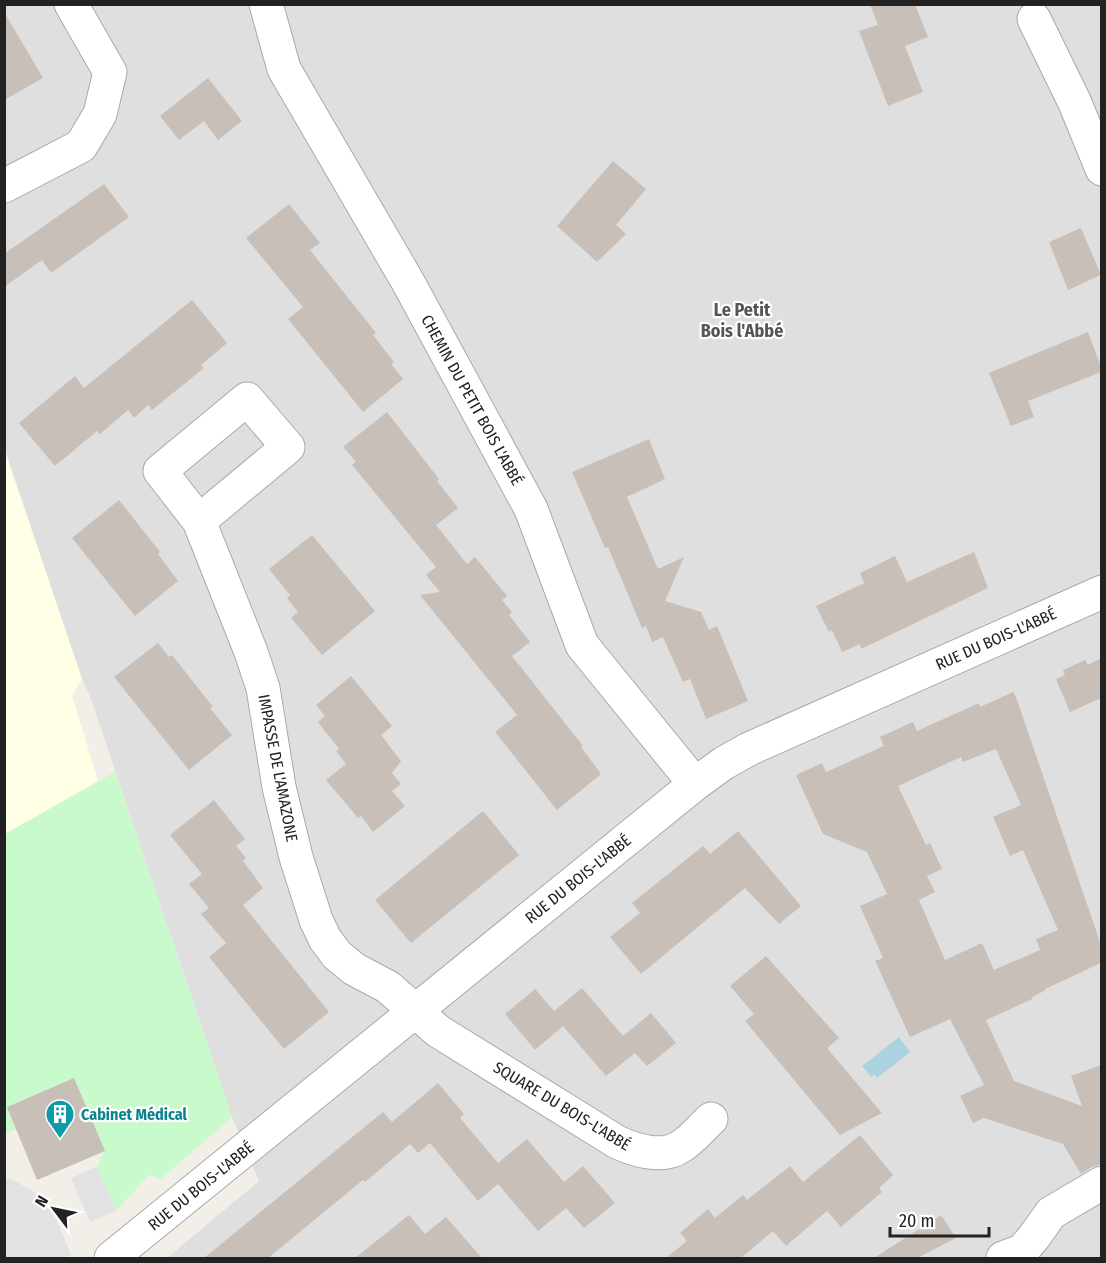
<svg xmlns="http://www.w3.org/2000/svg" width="1106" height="1263" font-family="'Fira Sans Condensed',sans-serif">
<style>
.residential{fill:#e0dfdf}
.education{fill:#ffffe5}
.park{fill:#c8facc}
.parking{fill:#e2e2e2}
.water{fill:#aad3df}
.building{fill:#c7bfb8;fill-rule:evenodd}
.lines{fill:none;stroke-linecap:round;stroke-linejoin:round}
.minor-casing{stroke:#a9a9a9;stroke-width:35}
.minor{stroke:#fff;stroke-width:33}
.labels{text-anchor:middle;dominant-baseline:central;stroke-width:4.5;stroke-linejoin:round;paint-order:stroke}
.street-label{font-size:16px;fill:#222;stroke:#fff}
.culture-label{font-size:16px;font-weight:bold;fill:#0d838f;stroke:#fff;text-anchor:start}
.neighbourhood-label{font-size:18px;font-weight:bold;fill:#555;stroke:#fff}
</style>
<rect width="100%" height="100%" fill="#f2efe9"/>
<!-- residential -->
<path class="residential" d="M4,5H1101V1258H167L259,1181L232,1117L91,699L82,679L5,449Z"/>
<!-- education -->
<path class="education" d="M4,449L82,679L72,696L98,781L5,834Z"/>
<!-- park -->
<path class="park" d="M115,772L232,1117L161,1179L149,1175L116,1211L97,1167L104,1151L74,1078L7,1107L16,1129L5,1134V834Z"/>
<!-- parking -->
<g class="parking">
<path d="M97,1167L116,1211L90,1222L71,1178Z"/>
<path d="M10,1178L49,1201L71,1255L64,1258H5V1180Z"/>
</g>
<!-- water -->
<path class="water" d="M899,1037L910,1052L877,1078L874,1074L871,1077L862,1066Z"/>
<!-- building -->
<g class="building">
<path d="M870,4H915L928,37L905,46L923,92L888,106L859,31L878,25Z"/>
<path d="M4,12L43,78L4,100Z"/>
<path d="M208,78L242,121L218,140L204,121L179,140L160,116Z"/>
<path d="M613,161L646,189L616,225L626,234L597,262L557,226Z"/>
<path d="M104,184L129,217L51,273L42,260L4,287V254Z"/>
<path d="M289,204L320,243L310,250L376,333L373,335L394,362L391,364L403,379L363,412L288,319L303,307L246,238Z"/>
<path d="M1081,228L1101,275L1068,290L1049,242Z"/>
<path d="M192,300L227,343L201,365L204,368L152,410L148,405L134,418L128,410L100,434L97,431L55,466L19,423L75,376L84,388Z"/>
<path d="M1088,332L1101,367V372L1028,401L1034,417L1011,426L989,373Z"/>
<path d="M387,412L439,479L437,481L458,508L436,525L467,564L475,557L507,596L502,600L512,612L509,615L530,642L512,656L583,746L581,747L601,774L557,810L495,732L517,715L420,595L440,592L426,575L436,567L352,465L356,462L343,447Z"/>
<path d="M649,439L665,479L627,497L658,569L684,557L665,601L701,612L709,630L717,626L748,701L706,719L690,679L683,682L663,637L652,642L646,626L642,628L608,547L605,548L572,472Z"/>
<path d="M119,500L160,552L158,554L178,581L135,616L72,538Z"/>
<path d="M312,535L375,611L322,655L291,618L298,612L287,598L290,595L269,569Z"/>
<path d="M974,552L988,588L861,649L860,644L842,652L832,630L829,632L816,606L864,583L860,573L895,556L907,582Z"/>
<path d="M158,643L169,657L172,655L213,707L210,708L232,735L189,770L114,677Z"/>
<path d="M1101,658V698L1070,712L1056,679L1065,675L1063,670L1085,660L1088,665Z"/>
<path d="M351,676L392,726L381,735L401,761L392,773L401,784L392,791L405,806L373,832L361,816L358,818L326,780L346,764L336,751L339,749L318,722L325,716L316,705Z"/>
<path d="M1013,692L1016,697L1101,945V963L1045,989L1046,990L1032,997V999L986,1020L1014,1081L1082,1106L1071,1076L1101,1065V1164L1092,1167L1081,1174L1063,1144L984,1118L973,1123L960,1096L984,1085L950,1019L910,1037L875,961L883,958L860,906L887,894L867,852L823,834L796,775L822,763L826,772L884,746L880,737L913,722L917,731L979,703L980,707ZM996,749L1021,805L993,817L1010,856L1023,850L1058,930L1036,939L1040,950L994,970L982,943L945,960L919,900L935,892L927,876L942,869L930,843L926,845L898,786L961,757L963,762Z"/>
<path d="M214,800L245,839L236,846L246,858L243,861L263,888L243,905L329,1012L284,1049L209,957L226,943L201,914L209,908L189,884L202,874L170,835Z"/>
<path d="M483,811L519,855L411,943L375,900Z"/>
<path d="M738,831L801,906L779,924L745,888L641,974L610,937L640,913L632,903L703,846L710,854Z"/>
<path d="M766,956L839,1038L827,1048L882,1113L840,1135L745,1021L754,1014L730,986Z"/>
<path d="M582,988L623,1036L651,1013L676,1043L647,1066L635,1053L606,1076L563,1026L535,1050L505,1014L535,989L554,1011Z"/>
<path d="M74,1078L105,1151L37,1180L7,1107Z"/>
<path d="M438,1083L464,1114L460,1118L498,1163L527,1139L564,1182L583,1166L615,1203L584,1228L566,1208L538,1231L498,1184L478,1201L430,1143L418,1153L410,1144L365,1182L363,1180L268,1258H204L383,1112L392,1122Z"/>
<path d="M860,1135L893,1175L879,1188L882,1192L841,1227L827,1211L786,1246L773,1231L741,1258H666L687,1241L680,1233L708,1209L715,1218L743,1195L747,1200L790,1166L803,1182Z"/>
<path d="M409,1215L425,1234L446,1217L482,1258H355Z"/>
<path d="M941,1215L956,1238L917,1258H874Z"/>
</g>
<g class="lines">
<!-- minor casing -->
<g class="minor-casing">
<g id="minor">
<path d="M266,4L284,69L408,282L531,509L582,645L695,784"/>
<path d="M1034,19L1075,103L1102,169"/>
<path d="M4,186L81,146L100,114L110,72L71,4"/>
<path d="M199,521L160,471L247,399L288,447L199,521L251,652L263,688L279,787L296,857L316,920L325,939L337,955L354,969L388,987L438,1031L617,1142C634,1150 662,1159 680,1147C691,1141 702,1127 711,1119"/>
<path d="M111,1258L695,784L724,763L749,749L1102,592"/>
<path d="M1003,1258L1022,1251L1034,1237L1051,1213L1102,1183"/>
</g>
</g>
<!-- minor -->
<use href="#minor" class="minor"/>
</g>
<!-- icons -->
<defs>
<g id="building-pin" transform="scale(1.5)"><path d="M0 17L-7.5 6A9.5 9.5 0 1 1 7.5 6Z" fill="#0f9aa8" stroke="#fff"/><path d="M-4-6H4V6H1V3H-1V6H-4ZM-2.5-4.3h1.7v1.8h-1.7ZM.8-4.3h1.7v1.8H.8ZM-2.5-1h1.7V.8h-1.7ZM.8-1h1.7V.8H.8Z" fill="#fff"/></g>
</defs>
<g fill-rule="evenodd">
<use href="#building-pin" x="60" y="1114"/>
</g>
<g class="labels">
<!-- street labels -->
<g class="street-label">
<text transform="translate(472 400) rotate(61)">CHEMIN DU PETIT BOIS L'ABBÉ</text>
<text transform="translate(996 639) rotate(-24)">RUE DU BOIS-L'ABBÉ</text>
<text transform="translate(278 768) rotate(79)">IMPASSE DE L'AMAZONE</text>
<text transform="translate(578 879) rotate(-39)">RUE DU BOIS-L'ABBÉ</text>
<text transform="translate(562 1106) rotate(31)">SQUARE DU BOIS-L'ABBÉ</text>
<text transform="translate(201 1186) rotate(-39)">RUE DU BOIS-L'ABBÉ</text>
</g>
<!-- culture labels -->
<g class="culture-label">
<text x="81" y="1114">Cabinet Médical</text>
</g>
<!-- neighbourhood labels -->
<g class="neighbourhood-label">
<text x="742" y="310">Le Petit<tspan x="742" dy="21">Bois l'Abbé</tspan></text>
</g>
</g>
<!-- border -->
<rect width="1106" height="1263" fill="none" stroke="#222222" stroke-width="12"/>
<!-- north arrow -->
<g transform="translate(54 1209) rotate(302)" stroke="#ffffff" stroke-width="4.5" paint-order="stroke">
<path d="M0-4.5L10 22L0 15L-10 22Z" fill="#222222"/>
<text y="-9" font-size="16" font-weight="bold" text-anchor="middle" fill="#222222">N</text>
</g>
<!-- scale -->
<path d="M890 1227v9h99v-9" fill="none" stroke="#222222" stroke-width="3"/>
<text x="899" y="1227" font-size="18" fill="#222222" stroke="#ffffff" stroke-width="4.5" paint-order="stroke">20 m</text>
</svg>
